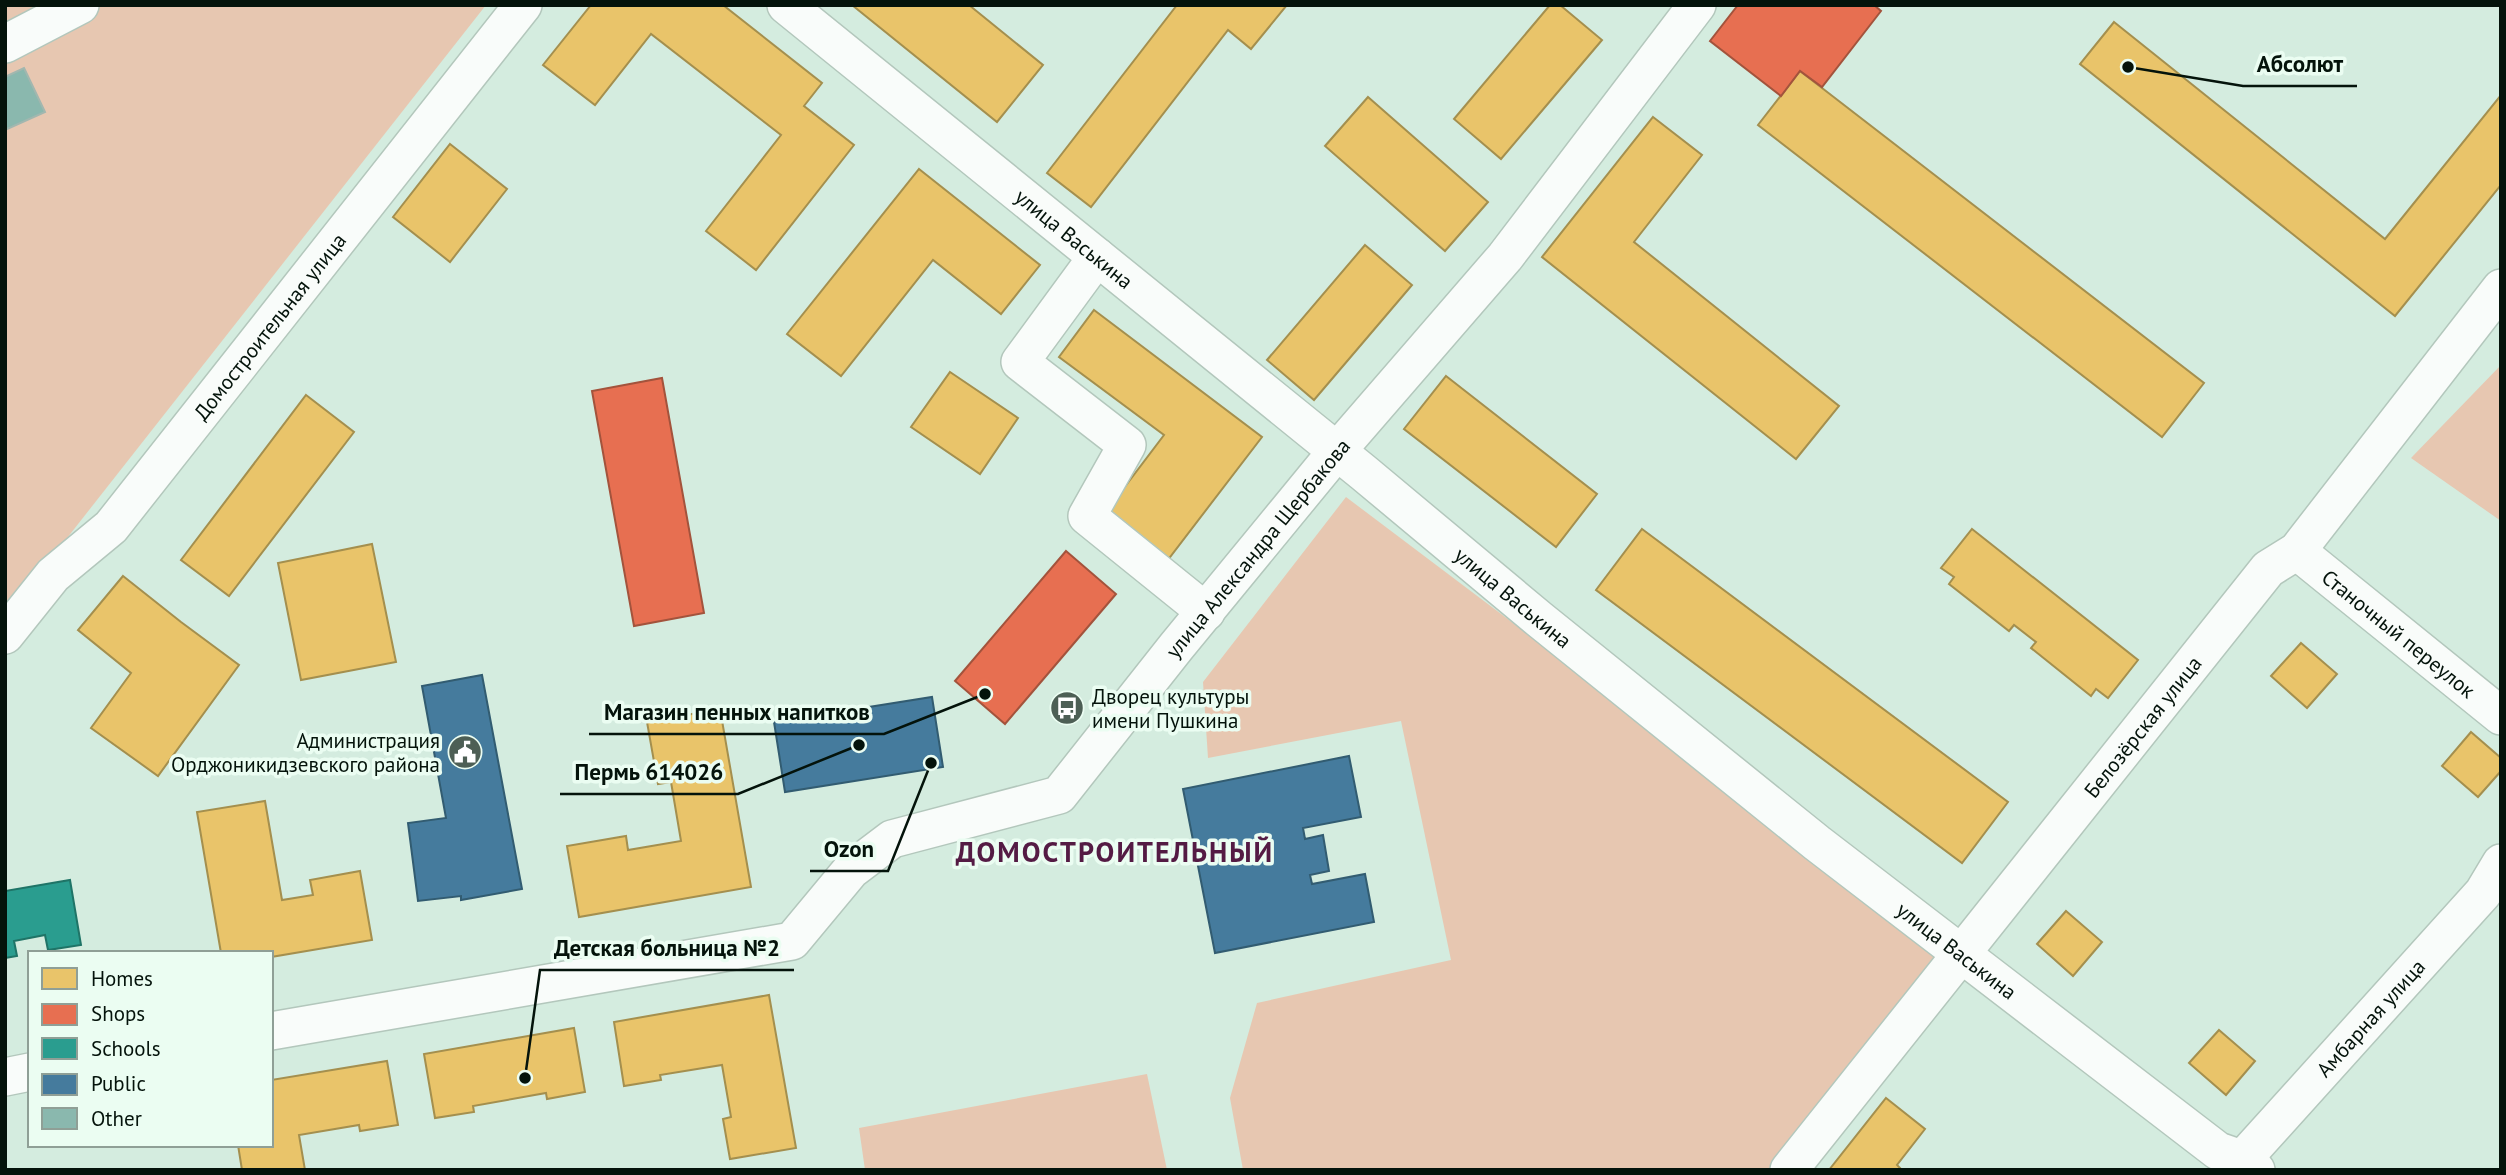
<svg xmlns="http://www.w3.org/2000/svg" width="2506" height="1175" font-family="'PT Sans',sans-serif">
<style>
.green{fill:#e7c7b1}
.homes{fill:#e9c46a;stroke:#a48f4e;stroke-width:2}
.shops{fill:#e76f51;stroke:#a3533c;stroke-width:2}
.schools{fill:#2a9d8f;stroke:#1f7467;stroke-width:2}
.public{fill:#457b9d;stroke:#325c71;stroke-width:2}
.building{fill:#8ab8ae;stroke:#a2b7af;stroke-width:2}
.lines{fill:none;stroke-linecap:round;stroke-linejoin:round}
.minor-casing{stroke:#b3c7bc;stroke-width:40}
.minor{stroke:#f9fcfa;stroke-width:37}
.labels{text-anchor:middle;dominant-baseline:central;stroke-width:7;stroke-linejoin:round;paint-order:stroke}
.street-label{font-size:21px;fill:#04130b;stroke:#ebfdf2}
.poi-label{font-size:21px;fill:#04130b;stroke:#ebfdf2;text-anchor:start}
.district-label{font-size:28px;font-weight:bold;letter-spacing:2px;fill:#541b44;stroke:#ebfdf2}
.leader{fill:none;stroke:#04130b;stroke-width:2.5}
.callout-dot{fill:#04130b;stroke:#ebfdf2;stroke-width:2.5}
.callout-label{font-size:23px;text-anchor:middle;font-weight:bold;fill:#04130b;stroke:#ebfdf2;stroke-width:7;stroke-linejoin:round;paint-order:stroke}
</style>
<rect width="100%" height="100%" fill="#d4ecdf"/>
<!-- green -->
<g class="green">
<path d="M5,5H486L5,617Z"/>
<path d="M2501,365V521L2411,458Z"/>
<path d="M1346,497L1955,956L1786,1170H1243L1230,1098L1257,1003L1451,960L1401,721L1208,758L1203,682Z"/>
<path d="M1147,1074L1167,1170H865L859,1128Z"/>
</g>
<!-- homes -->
<g class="homes">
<path d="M591,5H723L822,83L804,106L854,145L756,270L706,231L781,135L651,34L595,105L543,65Z"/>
<path d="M852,5H969L1043,65L997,122Z"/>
<path d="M1177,5H1287L1251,49L1228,30L1091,207L1047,173Z"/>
<path d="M1550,5H1560L1602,40L1501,159L1454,119Z"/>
<path d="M2114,22L2385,239L2501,95V185L2395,316L2080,64Z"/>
<path d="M1800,71L2204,383L2162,437L1758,125Z"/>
<path d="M1368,97L1488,202L1445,251L1325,146Z"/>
<path d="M1653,117L1702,155L1634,242L1839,406L1796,459L1542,257Z"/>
<path d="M450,144L507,189L450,262L393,217Z"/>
<path d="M919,169L1040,265L1001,314L933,260L841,376L787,334Z"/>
<path d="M1365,245L1412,285L1314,400L1267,360Z"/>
<path d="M1094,310L1262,437L1167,561L1105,513L1164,435L1059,357Z"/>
<path d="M950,372L1018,418L980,474L911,427Z"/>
<path d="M1446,376L1597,494L1556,547L1404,429Z"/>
<path d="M306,395L354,432L229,596L181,560Z"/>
<path d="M1642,529L2008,802L1962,863L1596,590Z"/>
<path d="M1972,529L2138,660L2108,698L2096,689L2091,696L2031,648L2036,642L2014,625L2009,631L1949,584L1954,577L1941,568Z"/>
<path d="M372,544L396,662L301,680L278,563Z"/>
<path d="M123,576L181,622L239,665L158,776L91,728L131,673L78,630Z"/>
<path d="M2301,643L2337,674L2307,708L2271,676Z"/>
<path d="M720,709L751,887L579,917L567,846L626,836L628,850L681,841L671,782L658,784L647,722Z"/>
<path d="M2471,732L2501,758V771L2478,797L2442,766Z"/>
<path d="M265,801L282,900L313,895L310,880L360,871L372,940L271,957V953H221L197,812Z"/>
<path d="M2066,911L2102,942L2073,976L2037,944Z"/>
<path d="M769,995L796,1148L730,1159L723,1119L731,1117L722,1065L660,1075L661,1080L624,1086L614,1022Z"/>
<path d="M574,1028L585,1092L547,1099L546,1093L473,1106L474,1112L435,1118L424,1054Z"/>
<path d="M2219,1030L2255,1061L2226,1095L2189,1063Z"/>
<path d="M387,1061L398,1125L360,1131L359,1125L299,1135L305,1170H242L238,1145H271V1080Z"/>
<path d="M1886,1098L1925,1129L1897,1165L1902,1170H1829Z"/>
</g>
<!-- shops -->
<g class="shops">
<path d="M1738,5H1874L1881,11L1822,87L1800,71L1781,96L1710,41Z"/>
<path d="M662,378L704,613L634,626L592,391Z"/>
<path d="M1066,551L1116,594L1005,724L955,681Z"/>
</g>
<!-- schools -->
<path class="schools" d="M70,880L81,945L48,950L45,935L14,941L17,956L5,958V891Z"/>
<!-- public -->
<g class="public">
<path d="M482,675L522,889L461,900V896L418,901L408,823L446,818L422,686Z"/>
<path d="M932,697L943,767L785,792L774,722Z"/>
<path d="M1349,756L1361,817L1303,828L1305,839L1323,835L1329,871L1310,875L1312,884L1365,874L1374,922L1215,953L1183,789Z"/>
</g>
<!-- building -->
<path class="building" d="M24,68L45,112L5,130V77Z"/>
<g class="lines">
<!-- minor casing -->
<g class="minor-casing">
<g id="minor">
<path id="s1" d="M786,5L1364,473L1539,619L1817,843L2218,1151L2241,1159L2256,1170"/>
<path d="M5,44L80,5"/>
<path d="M1097,257L1020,362L1127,445L1087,516L1206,612"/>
<path id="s2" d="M2297,551L2501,716"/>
<path id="s3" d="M5,635L53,575L111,527L523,5"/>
<path id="s4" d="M271,1031L792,941L851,870L892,839L1059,795L1176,647L1337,451L1505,257L1697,5"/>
<path d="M5,1077L30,1072"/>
<path id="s5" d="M1789,1170L2268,569L2297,551L2501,288"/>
<path id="s6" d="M2233,1170L2483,893L2501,863"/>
</g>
</g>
<!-- minor -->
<use href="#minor" class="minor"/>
</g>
<!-- icons -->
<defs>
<g id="bus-disc" transform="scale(1.75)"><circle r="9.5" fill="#4d5f55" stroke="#ebfdf2"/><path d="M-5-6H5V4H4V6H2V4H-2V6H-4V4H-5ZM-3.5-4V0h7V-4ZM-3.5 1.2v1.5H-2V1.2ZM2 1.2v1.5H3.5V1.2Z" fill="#fff"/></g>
<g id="civic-disc" transform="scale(1.75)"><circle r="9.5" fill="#4d5f55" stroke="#ebfdf2"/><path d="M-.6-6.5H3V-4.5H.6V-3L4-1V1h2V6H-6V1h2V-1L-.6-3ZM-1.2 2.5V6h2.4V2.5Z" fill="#fff"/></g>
</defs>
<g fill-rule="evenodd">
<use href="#bus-disc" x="1067" y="708"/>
<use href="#civic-disc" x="465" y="752"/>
</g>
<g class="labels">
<!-- street labels -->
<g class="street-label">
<text stroke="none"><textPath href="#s1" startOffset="371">улица Васькина</textPath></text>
<text stroke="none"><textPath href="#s3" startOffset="408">Домостроительная улица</textPath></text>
<text stroke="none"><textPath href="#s4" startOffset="1162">улица Александра Щербакова</textPath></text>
<text stroke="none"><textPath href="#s1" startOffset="938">улица Васькина</textPath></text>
<text stroke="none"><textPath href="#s2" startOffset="131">Станочный переулок</textPath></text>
<text stroke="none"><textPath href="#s5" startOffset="567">Белозёрская улица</textPath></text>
<text stroke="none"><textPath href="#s1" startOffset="1505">улица Васькина</textPath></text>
<text stroke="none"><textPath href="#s6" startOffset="205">Амбарная улица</textPath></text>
</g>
<!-- poi labels -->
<g class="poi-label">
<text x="1092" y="696">Дворец культуры<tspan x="1092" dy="24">имени Пушкина</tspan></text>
<text x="440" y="740" text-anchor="end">Администрация<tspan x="440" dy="24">Орджоникидзевского района</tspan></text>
</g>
<!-- district labels -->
<g class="district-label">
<text x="1115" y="851">ДОМОСТРОИТЕЛЬНЫЙ</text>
</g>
</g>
<!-- callouts -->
<path class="leader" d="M2128 67L2243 86H2357M985 694L884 734H589M859 745L738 794H560M931 763L888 871H810M525 1078L540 970H794"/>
<g class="callout-dot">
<circle cx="2128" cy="67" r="7"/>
<circle cx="985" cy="694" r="7"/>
<circle cx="859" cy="745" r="7"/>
<circle cx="931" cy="763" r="7"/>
<circle cx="525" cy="1078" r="7"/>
</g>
<g class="callout-label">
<text x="2300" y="72">Абсолют</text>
<text x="737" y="720">Магазин пенных напитков</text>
<text x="649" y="780">Пермь 614026</text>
<text x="849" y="857">Ozon</text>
<text x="667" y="956">Детская больница №2</text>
</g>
<!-- border -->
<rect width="2506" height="1175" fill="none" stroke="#04130b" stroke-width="14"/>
<!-- legend -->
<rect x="28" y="951" width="245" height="196" fill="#ebfdf2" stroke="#8f9f96" stroke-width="2"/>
<rect x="42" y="968" width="35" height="21" fill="#e9c46a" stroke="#8f9f96" stroke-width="2"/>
<text x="91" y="986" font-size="21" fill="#04130b">Homes</text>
<rect x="42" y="1004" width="35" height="21" fill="#e76f51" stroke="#8f9f96" stroke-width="2"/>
<text x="91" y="1021" font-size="21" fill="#04130b">Shops</text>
<rect x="42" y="1038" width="35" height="21" fill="#2a9d8f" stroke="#8f9f96" stroke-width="2"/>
<text x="91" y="1056" font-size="21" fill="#04130b">Schools</text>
<rect x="42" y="1074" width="35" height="21" fill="#457b9d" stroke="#8f9f96" stroke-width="2"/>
<text x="91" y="1091" font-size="21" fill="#04130b">Public</text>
<rect x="42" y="1108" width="35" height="21" fill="#8ab8ae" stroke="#8f9f96" stroke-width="2"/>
<text x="91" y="1126" font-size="21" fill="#04130b">Other</text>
</svg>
